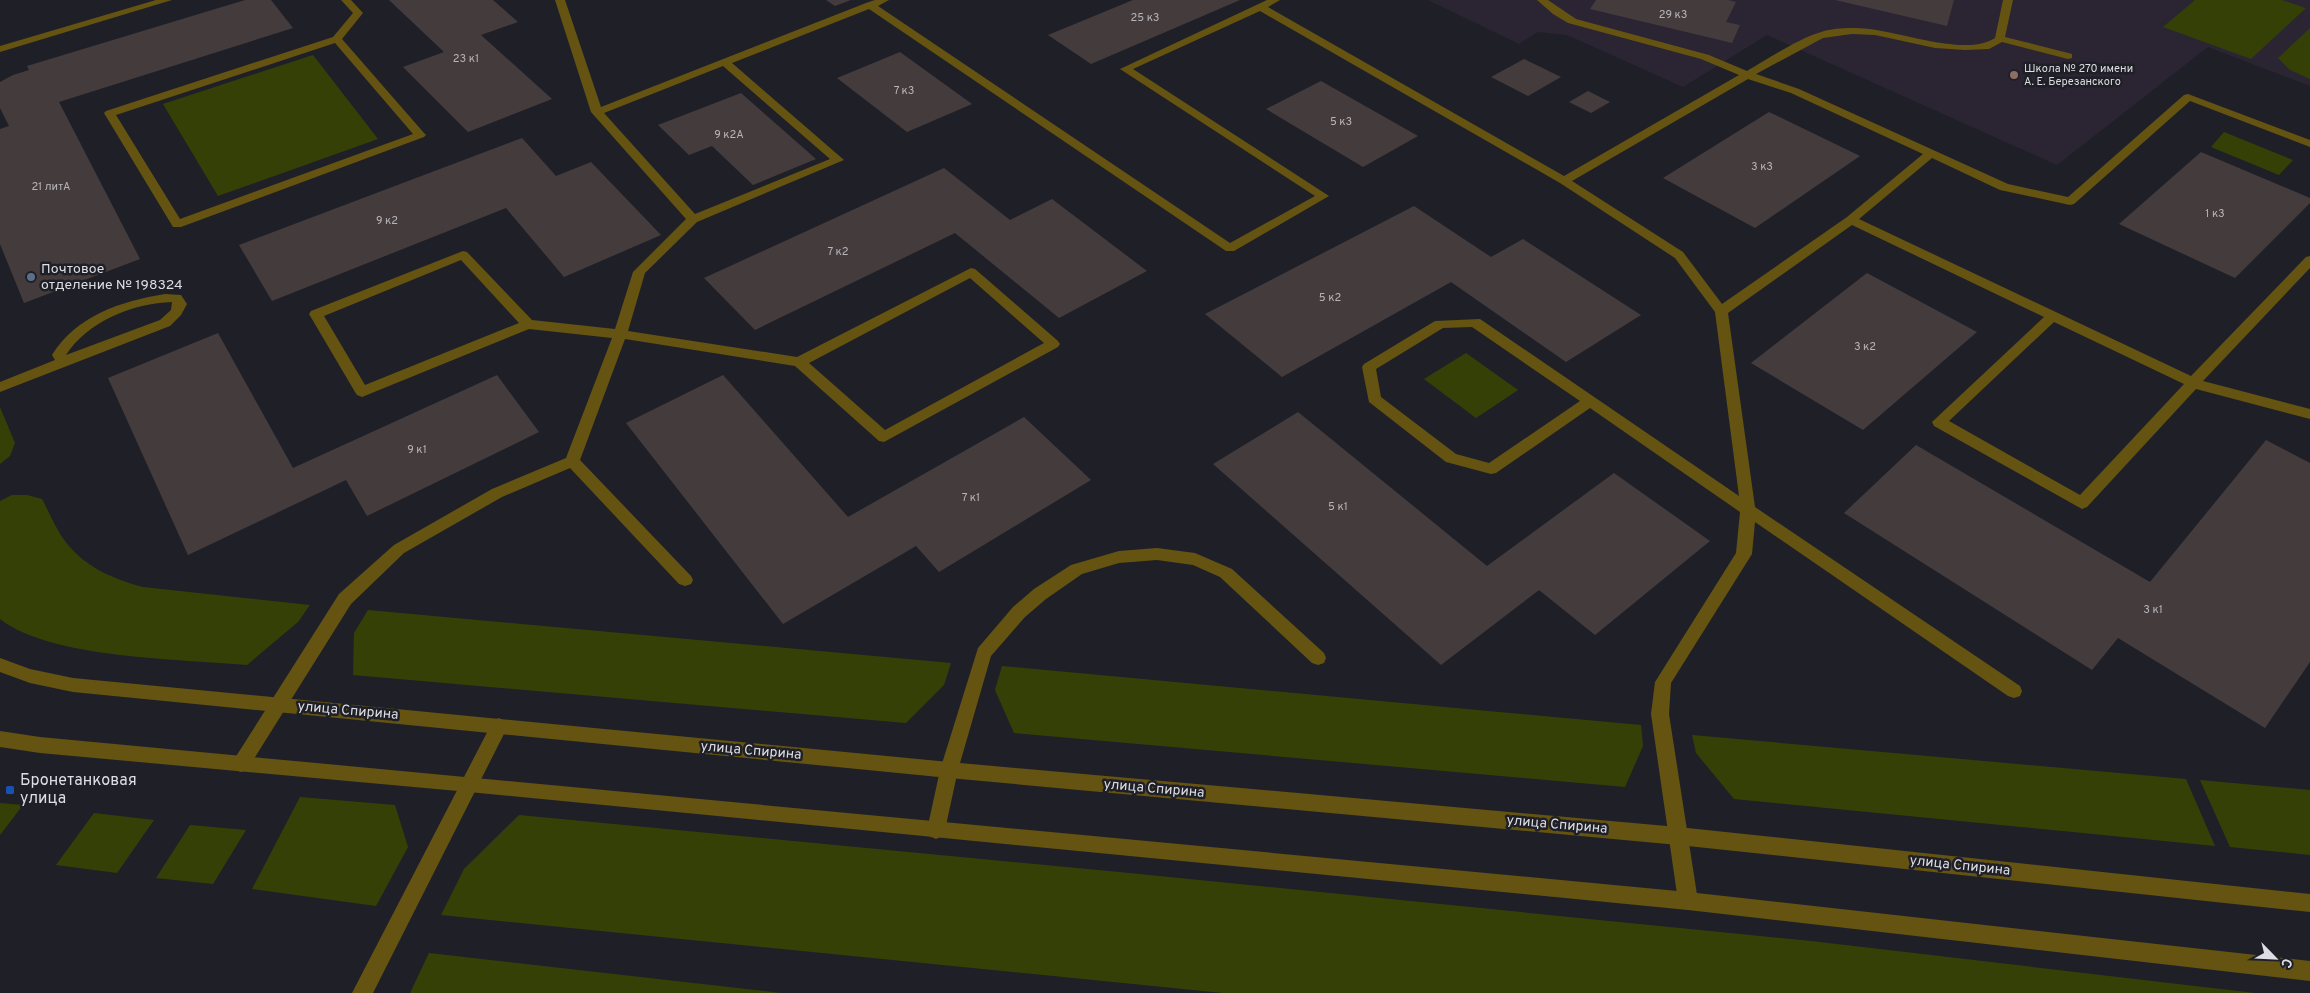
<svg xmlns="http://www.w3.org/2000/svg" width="2310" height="993" font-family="Overpass,sans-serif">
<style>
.education{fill:#2b2433}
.green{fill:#354007}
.building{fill:#443b3d}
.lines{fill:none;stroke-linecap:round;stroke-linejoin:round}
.lane{fill:#655312;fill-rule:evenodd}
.street{fill:#655312;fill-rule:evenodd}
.education-dot{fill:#8d6e63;stroke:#1f2027;stroke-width:2}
.service-dot{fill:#5c6f8a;stroke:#1f2027;stroke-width:2}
.transit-dot{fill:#1a4fb4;stroke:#1f2027;stroke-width:2}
.labels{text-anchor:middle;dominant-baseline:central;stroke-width:5;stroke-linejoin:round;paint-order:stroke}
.number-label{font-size:11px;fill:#b7b5ba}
.far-poi-label{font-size:11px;fill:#dddee3;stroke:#1f2027;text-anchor:start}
.poi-label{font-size:14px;fill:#dddee3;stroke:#1f2027;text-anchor:start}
.street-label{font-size:14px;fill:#dddee3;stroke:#1f2027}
.near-poi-label{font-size:16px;fill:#dddee3;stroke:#1f2027;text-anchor:start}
</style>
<rect width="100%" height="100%" fill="#1f2027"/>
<!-- education -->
<path class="education" d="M1428,0H2310V86L2208,47L2057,165L1767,35L1683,87L1567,35L1538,32L1519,44Z"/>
<!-- green -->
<g class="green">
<path d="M2195,0H2282L2306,8L2251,59L2163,27Z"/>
<path d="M2310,28V79L2290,70L2278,58Z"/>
<path d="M313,55L378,139L218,196L163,104Z"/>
<path d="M2224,132L2293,160L2279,175L2211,147Z"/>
<path d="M1466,353L1518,390L1476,418L1424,379Z"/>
<path d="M0,407L15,443L10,456L0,464Z"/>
<path d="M12,495H27L42,499C50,514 58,534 69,546C89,569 114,579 143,587L310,605L298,622L247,665C182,659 51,659 0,619V501Z"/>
<path d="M368,610L951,663L944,685L906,723L353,675L354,633Z"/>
<path d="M1002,666L1641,725L1643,746L1625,787L1014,733L995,690Z"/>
<path d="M1692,735L2186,779L2215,846L1734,799L1696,753Z"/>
<path d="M2200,780L2310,790V855L2230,847Z"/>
<path d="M300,797L395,805L408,847L376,906L252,889Z"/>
<path d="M0,803L23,805L0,835Z"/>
<path d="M94,813L154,820L117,873L56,865Z"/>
<path d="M519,815L1119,872L1811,941L2255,993H1223L441,915L464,869Z"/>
<path d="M190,825L246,830L213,884L156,878Z"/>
<path d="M429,953L781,993H410Z"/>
</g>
<!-- building -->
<g class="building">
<path d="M245,0H271L293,28L59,102L140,259L24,303L0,244V129L9,126L0,108V82L13,75L29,70L27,66Z"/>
<path d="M389,0H493L518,22L481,35L552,99L468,132L403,67L444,52Z"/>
<path d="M826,0H851L835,6Z"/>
<path d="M1133,0H1240L1091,64L1048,35Z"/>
<path d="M1596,0H1728L1736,2L1726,22L1740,25L1732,43L1590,9Z"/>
<path d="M1835,0H1954L1947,26Z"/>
<path d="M900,52L972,104L907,132L837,78Z"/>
<path d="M1524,59L1561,77L1528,96L1491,77Z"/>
<path d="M1321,81L1418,136L1363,167L1266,109Z"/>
<path d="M1588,91L1610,102L1591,113L1569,102Z"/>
<path d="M741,93L816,159L753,185L712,146L689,155L658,125Z"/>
<path d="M1769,112L1860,156L1755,228L1663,178Z"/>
<path d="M522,138L556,176L591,162L661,235L564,277L506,208L272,301L239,245Z"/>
<path d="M2201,152L2310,198V203L2235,278L2119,224Z"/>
<path d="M944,168L1010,220L1052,199L1147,271L1059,318L955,233L755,330L704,278Z"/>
<path d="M1414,206L1491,257L1523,239L1641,315L1566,362L1451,282L1282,377L1205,314Z"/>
<path d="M1867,273L1977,332L1863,430L1751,363Z"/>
<path d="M218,333L293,468L497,375L539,432L367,516L346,480L188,555L108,378Z"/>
<path d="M723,375L848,517L1024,417L1091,480L939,572L916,546L783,624L626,423Z"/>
<path d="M1298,412L1487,566L1614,473L1710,541L1595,635L1539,590L1441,665L1213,464Z"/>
<path d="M2266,440L2310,463V662L2265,728L2118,638L2092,670L1844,513L1916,445L2150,582Z"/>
</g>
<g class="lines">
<!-- lane -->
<g class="lane">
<path d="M156,0H172L0,52V46Z"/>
<path d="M341,0H351L363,13L342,39L424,133L426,135L424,137L181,227H173L104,113L106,111L333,37L353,13ZM335,43L413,134L180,219L116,115Z"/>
<path d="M555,0H565L601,107L866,3L875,0H889L878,6L1230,243L1315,196L1120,69L1267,0H1280L1268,7L1564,176L1739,75L1701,59L1568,23L1553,14L1537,0H1548L1576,19L1709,55L1747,71C1766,60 1798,39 1818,33C1828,29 1841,28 1852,28C1891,26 1962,59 1995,38L2003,0H2013L2005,37L2072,54V58L2068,59L2002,42L1989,49L1965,50L1935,48L1875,35L1852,34L1823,38L1756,74L1799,89L2008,184L2068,197L2184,95L2188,94L2310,140V147L2190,101L2074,204L2070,205L2000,190L1932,158L1859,219L2191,376L2306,257L2310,256V268L2203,381L2310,409V419L2196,389L2087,507L2082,509L1934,426L1932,422L2044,317L1852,225L1728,313L1755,507L2020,686L2022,691L2020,696L2014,698L2008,696L1755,522L1752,554L1671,683L1669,714L1698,901L1695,908L1688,910L1681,908L1678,901L1651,714L1655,682L1736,553L1740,512L1590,408L1496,473L1491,474L1446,462L1369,402L1362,367L1364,364L1435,321L1480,319L1739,496L1715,312L1675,258L1560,183L1260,11L1133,69L1329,196L1234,251H1226L869,9L732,63L844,160L697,222L645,273L628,331L797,357L971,268L975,269L1058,341L1060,344L1058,347L884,442L879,441L795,366L625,339L580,460L691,576L693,580L691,584L685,586L679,584L570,468L502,497L404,553L351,604L247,770L241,772L235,770L232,764L235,758L339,594L394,545L492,489L566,458L612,338L529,329L362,397L357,395L355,392L309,314L311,311L463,251L467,252L532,320L615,329L633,272L686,219L591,112ZM723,66L830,159L695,214L604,113ZM1748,79L1791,93L1923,154L1847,217L1722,304L1683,252L1572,181ZM461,260L519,323L365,385L324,316ZM970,278L1044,343L885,430L809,363ZM2054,322L2184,384L2080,495L1949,421ZM1472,327L1580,401L1489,463L1456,454L1381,397L1376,369L1443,328Z"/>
<path d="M165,294L181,295L187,304L181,315L170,326L0,392V382L55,360L52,355C76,316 121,301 165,294ZM172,302L171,310L160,320L66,355C87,322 133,303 172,302Z"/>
<path d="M1157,548L1195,553L1232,569L1324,653L1326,658L1324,663L1318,665L1312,663L1220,577L1193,565L1157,560L1119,563L1082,574L1046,599L1025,617L991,656L958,770L945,830L943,836L936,839L929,836L927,830L940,770L978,648L1013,607L1034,589L1071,565L1119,551Z"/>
<path d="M499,718L505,721L508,726L373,993H352L493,721Z"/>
</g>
<!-- street -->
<g class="street">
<path d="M0,658L30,669L73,678L949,762L1678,827L2310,894V912L1678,845L949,778L73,692L30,683L0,672Z"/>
<path d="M0,731L40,737L1688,892L2310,961V981L1688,910L469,792L40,753L0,747Z"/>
</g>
</g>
<!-- markers -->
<circle class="education-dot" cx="2014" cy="75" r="5"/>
<circle class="service-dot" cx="31" cy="277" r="5"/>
<rect class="transit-dot" x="5" y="785" width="10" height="10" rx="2.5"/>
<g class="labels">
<!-- number labels -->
<g class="number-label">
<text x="1673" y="15">29 к3</text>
<text x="1145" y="18">25 к3</text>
<text x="466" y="59">23 к1</text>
<text x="904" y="91">7 к3</text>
<text x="1341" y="122">5 к3</text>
<text x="729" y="135">9 к2А</text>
<text x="1762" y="167">3 к3</text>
<text x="51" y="187">21 литА</text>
<text x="2215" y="214">1 к3</text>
<text x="387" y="221">9 к2</text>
<text x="838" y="252">7 к2</text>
<text x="1330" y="298">5 к2</text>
<text x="1865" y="347">3 к2</text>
<text x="417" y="450">9 к1</text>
<text x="971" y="498">7 к1</text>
<text x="1338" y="507">5 к1</text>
<text x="2153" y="610">3 к1</text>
</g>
<!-- far-poi labels -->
<g class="far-poi-label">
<text x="2024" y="69">Школа № 270 имени<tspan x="2024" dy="13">А. Е. Березанского</tspan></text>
</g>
<!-- poi labels -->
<g class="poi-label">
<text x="41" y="269">Почтовое<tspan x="41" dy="16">отделение № 198324</tspan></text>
</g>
<!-- street labels -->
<g class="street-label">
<text transform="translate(348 711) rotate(5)">улица Спирина</text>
<text transform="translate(751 751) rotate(5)">улица Спирина</text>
<text transform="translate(1154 789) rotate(5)">улица Спирина</text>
<text transform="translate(1557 825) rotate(5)">улица Спирина</text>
<text transform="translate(1960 866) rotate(6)">улица Спирина</text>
</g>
<!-- near-poi labels -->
<g class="near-poi-label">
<text x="20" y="781">Бронетанковая<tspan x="20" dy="18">улица</tspan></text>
</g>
</g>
<!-- north arrow -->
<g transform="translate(2275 958) rotate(114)" stroke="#1f2027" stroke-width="4" paint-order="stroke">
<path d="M0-4L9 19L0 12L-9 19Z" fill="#dddee3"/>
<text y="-8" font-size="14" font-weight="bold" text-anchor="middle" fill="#dddee3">С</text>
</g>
</svg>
